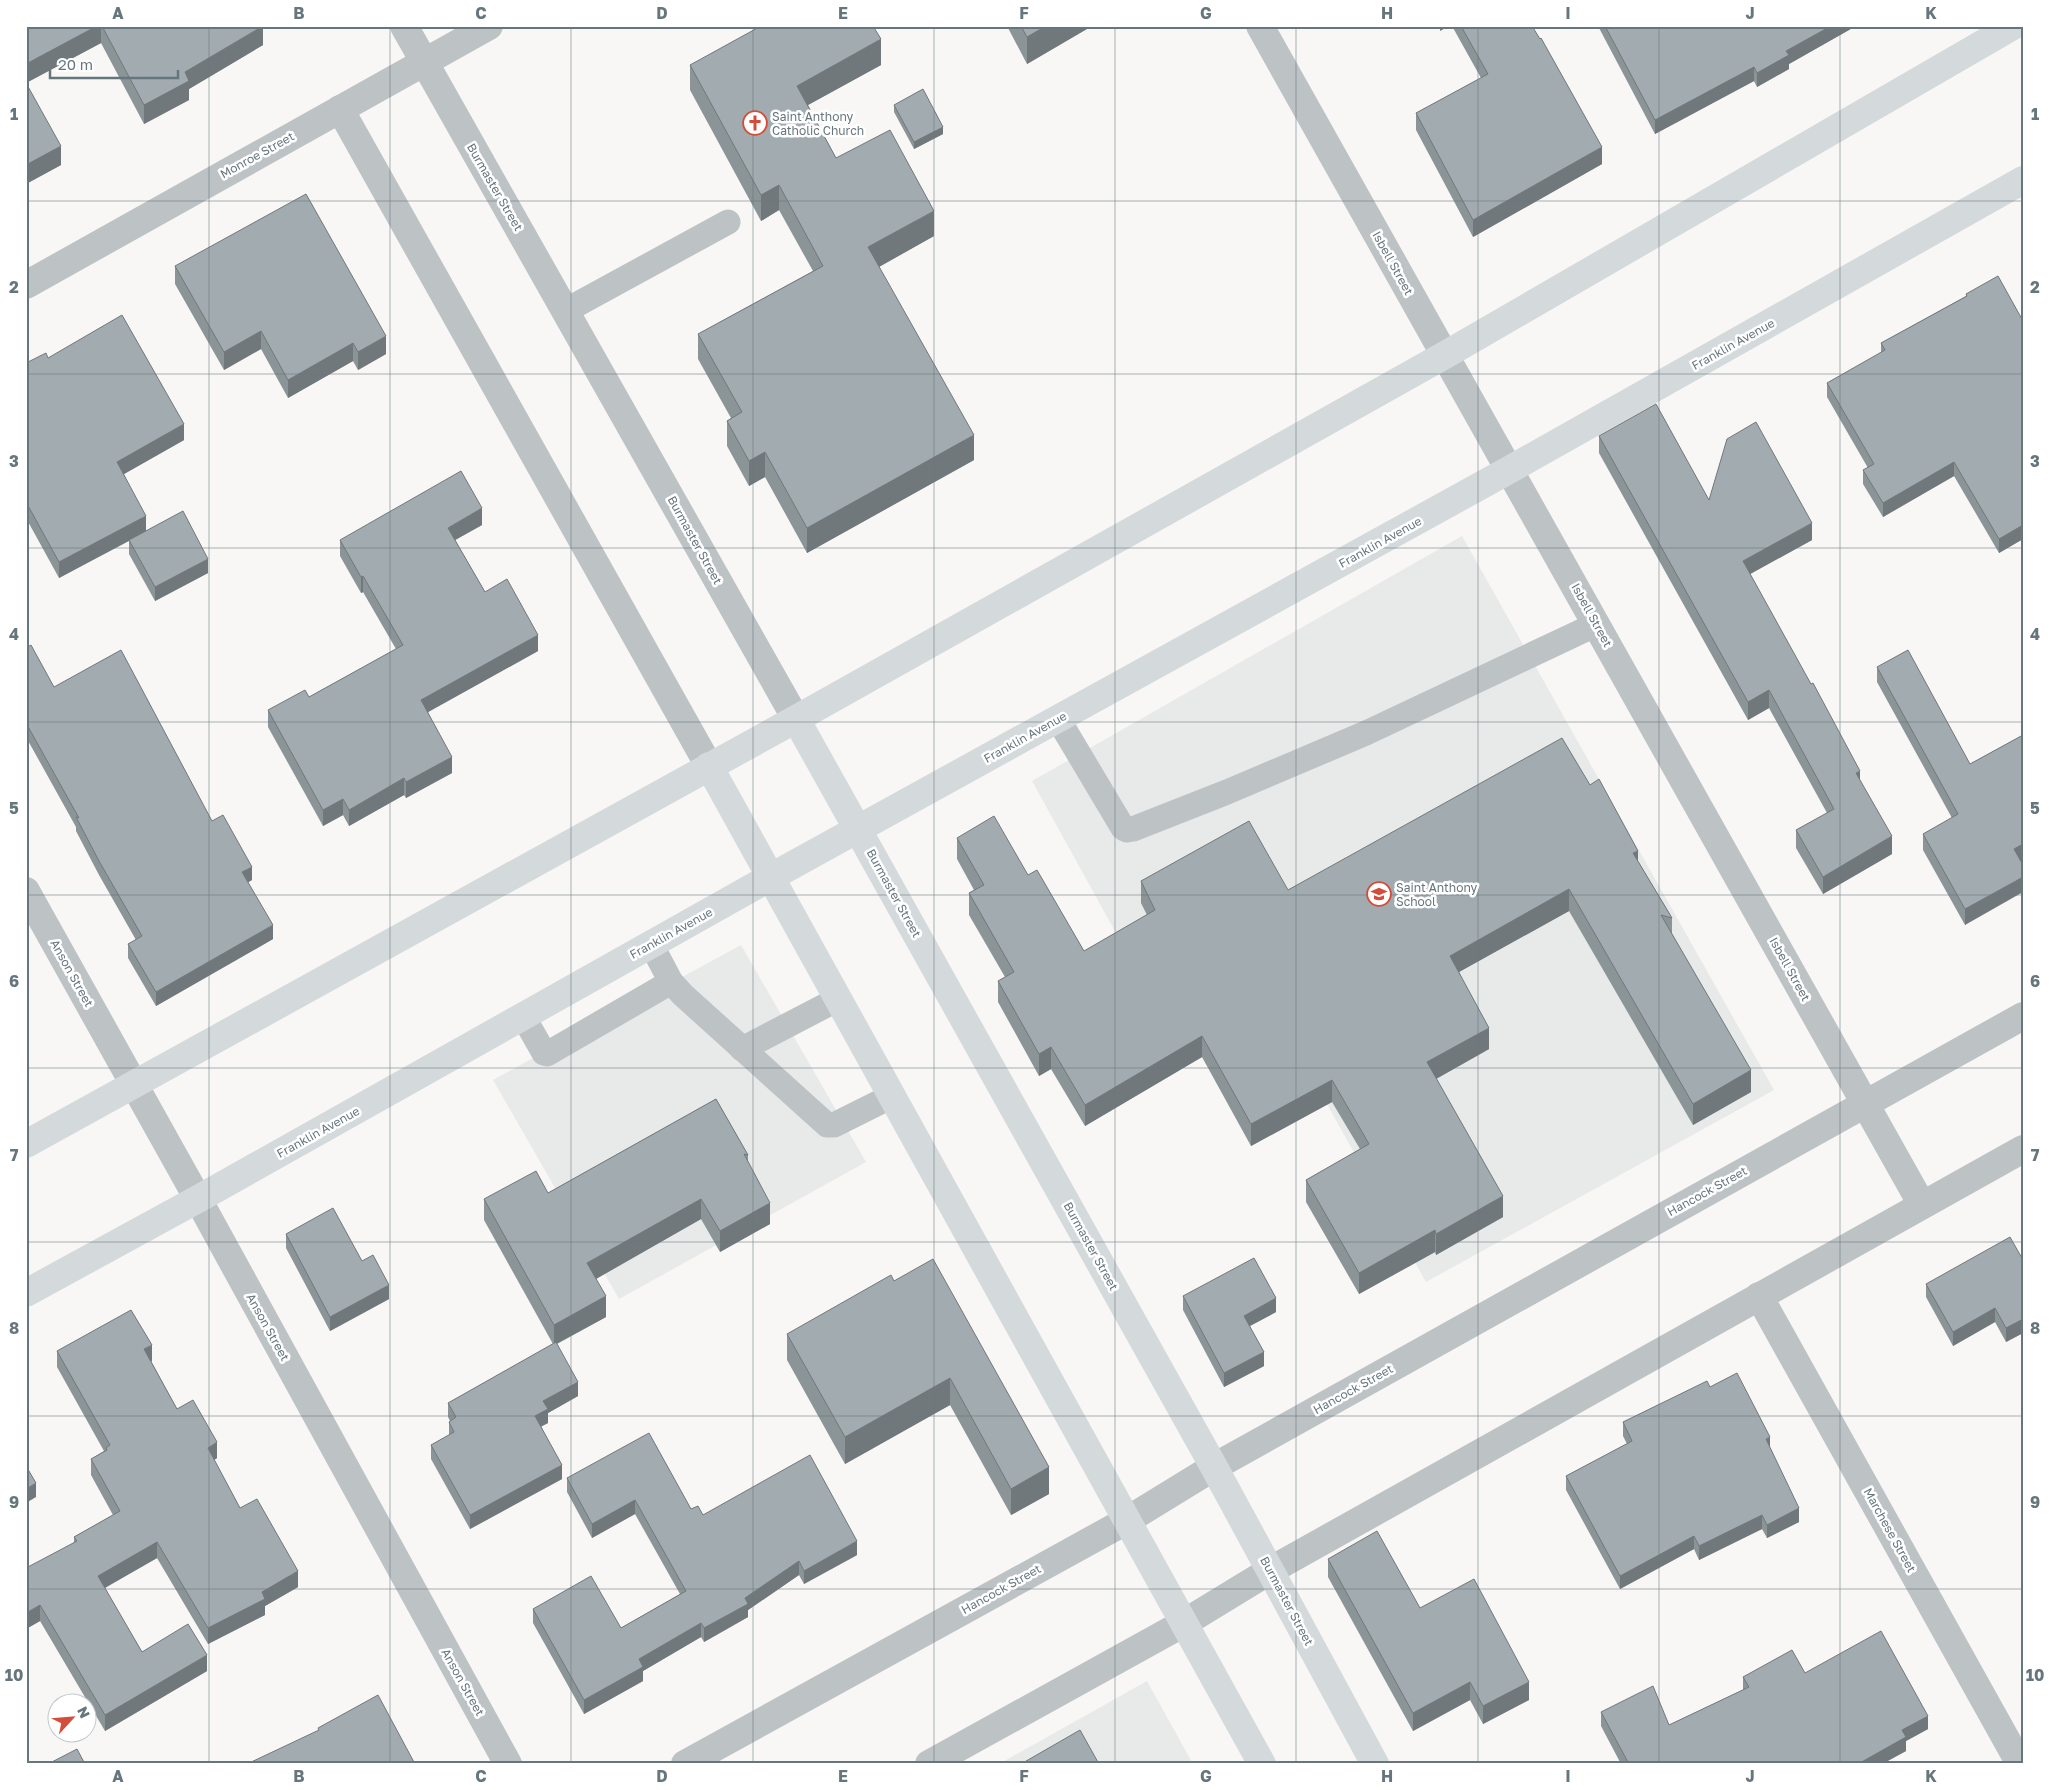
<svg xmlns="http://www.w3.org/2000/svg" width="2049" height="1790" font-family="'Golos Text',sans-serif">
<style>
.built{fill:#e8e9e9}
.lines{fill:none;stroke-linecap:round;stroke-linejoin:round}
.lane{stroke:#bdc2c5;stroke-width:25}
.street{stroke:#bdc2c5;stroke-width:28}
.secondary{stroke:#d4d9db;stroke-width:28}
.wall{fill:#8b9497}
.shaded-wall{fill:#71787b}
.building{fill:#a2acb0;stroke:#71787b}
.grid{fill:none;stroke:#66767d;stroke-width:1;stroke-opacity:0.55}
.labels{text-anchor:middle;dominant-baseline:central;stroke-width:5;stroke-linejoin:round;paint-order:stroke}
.poi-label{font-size:12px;fill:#66767d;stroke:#fff;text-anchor:start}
.street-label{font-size:12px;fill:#66767d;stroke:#fff}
.neatline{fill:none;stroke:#66767d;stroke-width:2}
.grid-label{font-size:16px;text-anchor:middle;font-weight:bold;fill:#66767d}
</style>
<rect width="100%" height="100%" fill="#f8f7f5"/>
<!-- built -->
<g class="built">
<path d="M1462,536L1774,1090L1426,1282L1273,1007L1184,1056L1032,781Z"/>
<path d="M741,945L866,1162L619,1299L493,1080Z"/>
<path d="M1147,1681L1193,1764H999Z"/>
</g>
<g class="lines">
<!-- lane -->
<g class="lane">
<path d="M565,311L728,222"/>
<path d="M1058,719L1123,828L1127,830L1133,829L1227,792L1366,733L1597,624"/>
<path d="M651,944L671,982L683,995L827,1125H834L892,1096"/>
<path d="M523,1016L544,1053L547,1054L671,982"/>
<path d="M742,1049L838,999"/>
</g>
<!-- street -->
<g class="street">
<path d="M404,26L796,719"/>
<path d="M1260,26L1922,1205"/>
<path d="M340,109L709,766"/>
<path d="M26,285L489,26"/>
<path d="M26,891L198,1199L508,1764"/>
<path d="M1759,1296L2020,1764"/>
<path d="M685,1764L1126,1521L1214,1467L2023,1016"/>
<path d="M929,1764L1184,1623L1271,1570L2023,1149"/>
</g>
<!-- secondary -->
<g class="secondary">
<path d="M796,719L1214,1467L1375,1764"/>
<path d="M709,766L1262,1764"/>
<path d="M26,1144L796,719L1445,355L2013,26"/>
<path d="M26,1293L198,1199L771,877L1509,470L2023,180"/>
</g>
</g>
<!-- wall -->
<g class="wall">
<path d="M26,26H263V45L189,89V100L144,124L101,43L26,83L61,165L26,184Z"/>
<path d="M1007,26H1092L1027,64Z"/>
<path d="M1452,26H1532L1602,164L1473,237L1416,130V113L1481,78Z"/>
<path d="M1598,26H1856L1789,64V69L1757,87L1754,81L1655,134Z"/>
<path d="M690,65H881L808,105L836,158L934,236L879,267L974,460L807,553L765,477L749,486L727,446V421L731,418L698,359V334L813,271L779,210L761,221L690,90Z"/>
<path d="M894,105L943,134L914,149L894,112Z"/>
<path d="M175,266L386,354L358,370L353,361L288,398L261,349L224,370L175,284Z"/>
<path d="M1966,294L2023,321V539L1999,553L1954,476L1883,517L1863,484V470L1868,468L1827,397V383L1881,353V343L1966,296Z"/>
<path d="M48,358L184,440L124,474L146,531L208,573L155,601L129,554V540L59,578L26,518V363Z"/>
<path d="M1599,436L1709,500L1812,540L1750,574L1860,780L1892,854L1823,894L1796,848V830L1827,813L1769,708L1748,720L1599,453Z"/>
<path d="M482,525L455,540L485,592L538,651L428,712L452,773L406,798L404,795L349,826L343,815L323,826L268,727V710L309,697L396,649L363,592L361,593L340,556V540Z"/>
<path d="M26,648L54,687L212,821L252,880L248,882L273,939L156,1006L128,958V944L136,940L99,875L76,831V827L26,737Z"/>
<path d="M1877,667L1970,764L2023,735V860L2020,861L1965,925L1923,850V834L1952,818L1877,682Z"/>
<path d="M1590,785L1638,861L1672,918V935L1751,1092L1693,1125L1569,911L1459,972L1489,1049L1436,1079L1503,1217L1436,1255L1435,1252L1359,1294L1306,1202V1180L1360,1149L1332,1102L1251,1146L1202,1057L1085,1126L1051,1069L1039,1076L998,1002V981L1005,977L969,915V893L974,890L957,859V838L1028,875L1084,951L1147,915L1141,903V881L1288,890Z"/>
<path d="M716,1099L748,1155V1162L770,1224L720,1252L701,1219L596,1279L606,1317L557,1344L578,1396L548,1413V1423L541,1426L562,1479L470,1529L431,1459V1445L449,1435V1422L450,1421L448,1417V1403L553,1344L484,1220V1199L548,1193Z"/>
<path d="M286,1234L362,1261L389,1299L330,1331L286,1248Z"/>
<path d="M2023,1260V1333L2006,1342L1995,1322L1953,1346L1926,1297V1284Z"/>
<path d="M894,1281L1049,1494L1011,1515L950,1405L845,1464L787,1360V1334Z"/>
<path d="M1183,1296L1276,1312L1250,1326L1264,1366L1224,1387L1183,1310Z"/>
<path d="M57,1351L152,1361H151L177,1409L217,1458L214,1460L240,1508L298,1587L265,1606V1615L208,1644L157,1558L104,1588L142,1652L207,1671L105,1731L40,1621L26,1629L74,1542V1537L113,1515L91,1475V1459L104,1451L57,1367Z"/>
<path d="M1710,1387L1770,1448L1799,1522L1767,1538L1762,1529L1699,1560L1694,1549L1620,1589L1566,1490V1476L1627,1444L1623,1436V1422Z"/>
<path d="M567,1478L691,1509L703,1515L857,1555L804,1584L799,1575L748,1610V1617L704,1642L701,1637L643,1671V1681L584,1714L533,1623V1609L621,1628L680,1594L635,1514L592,1538L567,1492Z"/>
<path d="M1328,1559L1420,1608L1529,1700L1483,1724L1470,1700L1413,1731L1328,1577Z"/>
<path d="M1805,1673L1928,1729L1906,1741V1751L1882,1764H1621L1601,1726V1712L1669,1725L1743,1690V1677Z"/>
</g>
<!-- shaded-wall -->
<g class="shaded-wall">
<path d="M97,26H101V43L26,83V64Z"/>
<path d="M263,26V45L189,89V100L144,124V105L185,72Z"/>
<path d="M1046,26H1092L1027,64V37Z"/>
<path d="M1440,26H1449L1440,31Z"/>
<path d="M1831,26H1856L1789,64V69L1757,87V73L1786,51Z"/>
<path d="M881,39V65L797,111V86Z"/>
<path d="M1754,67V81L1655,134V120Z"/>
<path d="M943,127V134L914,149V142Z"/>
<path d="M61,146V165L26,184V165Z"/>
<path d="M1602,147V164L1473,237V220Z"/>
<path d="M779,185V210L761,221V195Z"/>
<path d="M934,211V236L868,273V247Z"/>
<path d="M261,331V349L224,370V352Z"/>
<path d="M386,336V354L358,370V352Z"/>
<path d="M353,343V361L288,398V380Z"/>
<path d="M184,424V440L117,478V462Z"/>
<path d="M974,435V460L807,553V528Z"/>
<path d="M765,452V477L749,486V461Z"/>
<path d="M1954,462V476L1883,517V503Z"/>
<path d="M482,508V525L448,544V528Z"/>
<path d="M146,516V532L59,578V562Z"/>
<path d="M1812,523V540L1743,578V561Z"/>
<path d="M2023,525V539L1999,553V539Z"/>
<path d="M208,559V573L155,601V587Z"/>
<path d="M363,576V592L361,593V577Z"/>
<path d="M538,635V651L421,716V700Z"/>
<path d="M1769,690V708L1748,720V702Z"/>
<path d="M452,757V773L406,798V782Z"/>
<path d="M1860,771V788L1856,773Z"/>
<path d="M404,778V795L349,826V810Z"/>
<path d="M343,799V815L323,826V810Z"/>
<path d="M1892,836V854L1823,894V877Z"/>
<path d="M2023,844V860L2014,865V849Z"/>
<path d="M1638,851V873L1633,853Z"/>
<path d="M252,867V880L242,886V872Z"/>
<path d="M2023,877V892L1965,925V909Z"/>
<path d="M1569,889V911L1450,977V956Z"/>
<path d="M273,925V939L156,1006V992Z"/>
<path d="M1489,1028V1049L1427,1084V1062Z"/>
<path d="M1202,1036V1057L1085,1126V1105Z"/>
<path d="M1051,1047V1069L1039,1076V1054Z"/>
<path d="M1751,1070V1092L1693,1125V1104Z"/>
<path d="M1332,1080V1102L1251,1146V1124Z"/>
<path d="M1503,1196V1217L1436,1255V1234Z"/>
<path d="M701,1199V1219L587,1284V1263Z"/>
<path d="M770,1203V1224L720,1252V1231Z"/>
<path d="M1435,1230V1252L1359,1294V1273Z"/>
<path d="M389,1285V1299L330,1331V1317Z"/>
<path d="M606,1296V1317L554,1345V1325Z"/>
<path d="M1276,1298V1312L1244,1329V1316Z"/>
<path d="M1995,1308V1322L1953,1346V1332Z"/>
<path d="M2023,1319V1333L2006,1342V1328Z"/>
<path d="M152,1345V1361L144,1365V1349Z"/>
<path d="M1264,1352V1366L1224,1387V1373Z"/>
<path d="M950,1378V1405L845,1464V1437Z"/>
<path d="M578,1382V1396L548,1413V1423L535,1430V1416L543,1401Z"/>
<path d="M1770,1437V1450L1766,1439Z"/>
<path d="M217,1442V1458L208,1464V1448Z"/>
<path d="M562,1465V1479L470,1529V1515Z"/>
<path d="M1049,1467V1494L1011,1515V1489Z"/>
<path d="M36,1483V1497L26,1503V1489Z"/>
<path d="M635,1500V1514L592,1538V1524Z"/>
<path d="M1799,1508V1522L1767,1538V1525Z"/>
<path d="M1762,1515V1529L1699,1560V1546Z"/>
<path d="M1694,1536V1549L1620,1589V1576Z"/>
<path d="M857,1541V1555L804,1584V1571Z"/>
<path d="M157,1542V1558L98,1592V1576Z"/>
<path d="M799,1561V1575L748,1610V1617L704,1642V1628L745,1598Z"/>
<path d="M298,1571V1587L265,1606V1615L208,1644V1628L262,1592Z"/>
<path d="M40,1605V1621L26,1629V1613Z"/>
<path d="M701,1623V1637L643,1671V1681L584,1714V1700L639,1659Z"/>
<path d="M207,1655V1671L105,1731V1715Z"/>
<path d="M1470,1682V1700L1413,1731V1713Z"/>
<path d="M1529,1682V1700L1483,1724V1706Z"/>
<path d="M1928,1716V1729L1906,1741V1751L1882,1764H1858L1902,1730Z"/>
</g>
<!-- building -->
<g class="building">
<path d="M26,26H97L26,64Z"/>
<path d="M102,26H263L185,72L189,81L144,105Z"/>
<path d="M761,26H873L881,39L797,86L836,158L890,130L934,211L868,247L974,435L807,528L765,452L749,461L727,421L742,412L698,334L823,266L779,185L761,195L690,65Z"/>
<path d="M1021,26H1046L1027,37Z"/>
<path d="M1461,26H1532L1540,39L1541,38L1602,147L1473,220L1416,113L1488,74Z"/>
<path d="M1605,26H1831L1786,51L1789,55L1757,73L1754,67L1655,120Z"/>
<path d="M26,83L61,146L26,165Z"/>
<path d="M923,89L943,127L914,142L894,105Z"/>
<path d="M306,194L386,336L358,352L353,343L288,380L261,331L224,352L175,266Z"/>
<path d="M1998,276L2023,321V525L1999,539L1954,462L1883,503L1863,470L1874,464L1827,383L1885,350L1881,343L1967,296L1966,294Z"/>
<path d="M122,315L184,424L117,462L146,516L59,562L26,502V363L46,353L48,358Z"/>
<path d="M1656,404L1709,500L1727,439L1756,422L1812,523L1743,561L1811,684L1813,683L1860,771L1856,773L1892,836L1823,877L1796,830L1834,809L1769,690L1748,702L1599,436Z"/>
<path d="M461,471L482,508L448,528L485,592L507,579L538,635L421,700L452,757L406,782L404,778L349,810L343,799L323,810L268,710L305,690L309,697L403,645L363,576L361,577L340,540Z"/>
<path d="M183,511L208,559L155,587L129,540Z"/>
<path d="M31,645L54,687L121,650L212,821L223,815L252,867L242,872L273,925L156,992L128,944L142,936L99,861L76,817L79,818L26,723V648Z"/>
<path d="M1908,650L1970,764L2023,735V844L2014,849L2023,865V877L1965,909L1923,834L1958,814L1877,667Z"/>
<path d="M1562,738L1590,785L1599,779L1638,851L1633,853L1672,918L1661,915L1751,1070L1693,1104L1569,889L1450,956L1489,1028L1427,1062L1503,1196L1436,1234L1435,1230L1359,1273L1306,1180L1369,1144L1332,1080L1251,1124L1202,1036L1085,1105L1051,1047L1039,1054L998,981L1014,972L969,893L984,885L957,838L994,816L1028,875L1037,870L1084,951L1155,910L1141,881L1249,821L1288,890Z"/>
<path d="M716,1099L748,1155L744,1154L770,1203L720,1231L701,1199L587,1263L606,1296L554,1325L484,1199L536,1171L548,1193Z"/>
<path d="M333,1208L362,1261L373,1255L389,1285L330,1317L286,1234Z"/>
<path d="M2010,1237L2023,1260V1319L2006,1328L1995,1308L1953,1332L1926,1284Z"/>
<path d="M1254,1258L1276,1298L1244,1316L1264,1352L1224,1373L1183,1296Z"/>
<path d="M933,1259L1049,1467L1011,1489L950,1378L845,1437L787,1334L891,1275L894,1281Z"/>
<path d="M131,1310L152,1345L144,1349L177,1409L193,1400L217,1442L208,1448L240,1508L257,1499L298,1571L262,1592L265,1599L208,1628L157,1542L98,1576L142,1652L188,1624L207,1655L105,1715L40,1605L26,1613V1568L77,1541L74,1537L120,1511L91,1459L107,1450L106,1448L110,1445L57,1351Z"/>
<path d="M556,1342L578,1382L543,1401L548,1409L535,1416L562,1465L470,1515L431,1445L454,1432L449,1422L456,1417L448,1403Z"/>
<path d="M1737,1373L1770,1437L1766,1439L1799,1508L1767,1525L1762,1515L1699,1546L1694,1536L1620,1576L1566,1476L1632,1441L1623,1422L1707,1381L1710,1387Z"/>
<path d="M649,1433L691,1509L698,1506L703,1515L810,1455L857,1541L804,1571L799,1561L745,1598L748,1604L704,1628L701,1623L639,1659L643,1667L584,1700L533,1609L591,1576L621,1628L686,1591L635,1500L592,1524L567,1478Z"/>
<path d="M26,1466L36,1483L26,1489Z"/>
<path d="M1377,1531L1420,1608L1474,1579L1529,1682L1483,1706L1470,1682L1413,1713L1328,1559Z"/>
<path d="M1881,1631L1928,1716L1902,1730L1906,1737L1858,1764H1635V1763L1629,1764L1601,1712L1653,1686L1669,1725L1749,1687L1743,1677L1792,1650L1805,1673Z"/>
<path d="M378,1695L415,1764H247L319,1730L318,1728Z"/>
<path d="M1080,1730L1099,1764H1021Z"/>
<path d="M77,1749L85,1764H48Z"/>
</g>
<!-- grid -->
<path class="grid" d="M209,26V1764M390,26V1764M571,26V1764M753,26V1764M934,26V1764M1115,26V1764M1296,26V1764M1478,26V1764M1659,26V1764M1840,26V1764M26,201H2023M26,374H2023M26,548H2023M26,722H2023M26,895H2023M26,1068H2023M26,1242H2023M26,1416H2023M26,1589H2023"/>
<!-- icons -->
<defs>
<g id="church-ring" transform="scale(1.25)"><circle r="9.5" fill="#fff" stroke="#d34d3a" stroke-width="1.5"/><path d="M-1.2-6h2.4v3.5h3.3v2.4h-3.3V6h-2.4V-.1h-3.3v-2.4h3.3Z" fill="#d34d3a"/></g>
<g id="school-ring" transform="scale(1.25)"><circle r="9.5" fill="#fff" stroke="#d34d3a" stroke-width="1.5"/><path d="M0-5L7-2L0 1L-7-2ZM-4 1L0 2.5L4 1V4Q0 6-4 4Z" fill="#d34d3a"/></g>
</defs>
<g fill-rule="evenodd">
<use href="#church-ring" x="755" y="123"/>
<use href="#school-ring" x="1379" y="894"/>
</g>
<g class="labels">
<!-- poi labels -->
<g class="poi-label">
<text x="772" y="116">Saint Anthony<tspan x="772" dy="14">Catholic Church</tspan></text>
<text x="1396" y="887">Saint Anthony<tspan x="1396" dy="14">School</tspan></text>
</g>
<!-- street labels -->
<g class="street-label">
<text transform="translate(257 155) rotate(-29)">Monroe Street</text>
<text transform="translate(495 187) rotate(60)">Burmaster Street</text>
<text transform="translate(1393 263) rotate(61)">Isbell Street</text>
<text transform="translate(1733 344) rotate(-29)">Franklin Avenue</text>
<text transform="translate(695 540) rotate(61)">Burmaster Street</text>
<text transform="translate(1380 542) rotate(-29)">Franklin Avenue</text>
<text transform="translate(1592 615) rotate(61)">Isbell Street</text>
<text transform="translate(1025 737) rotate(-29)">Franklin Avenue</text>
<text transform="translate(894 893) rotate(61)">Burmaster Street</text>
<text transform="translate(671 933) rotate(-29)">Franklin Avenue</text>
<text transform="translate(1790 969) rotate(61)">Isbell Street</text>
<text transform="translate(72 973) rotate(61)">Anson Street</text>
<text transform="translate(318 1132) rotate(-29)">Franklin Avenue</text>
<text transform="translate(1707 1191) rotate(-29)">Hancock Street</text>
<text transform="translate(1091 1246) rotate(61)">Burmaster Street</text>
<text transform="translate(268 1327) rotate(61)">Anson Street</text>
<text transform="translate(1353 1389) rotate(-29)">Hancock Street</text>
<text transform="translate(1890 1530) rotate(61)">Marchese Street</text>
<text transform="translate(1001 1589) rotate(-29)">Hancock Street</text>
<text transform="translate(1287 1601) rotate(62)">Burmaster Street</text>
<text transform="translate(463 1682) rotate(61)">Anson Street</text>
</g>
</g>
<!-- border -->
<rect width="2049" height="1790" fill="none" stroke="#ffffff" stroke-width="55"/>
<!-- north arrow -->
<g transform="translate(72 1718) rotate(64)"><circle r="24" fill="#ffffff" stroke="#c2c8cb"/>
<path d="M0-4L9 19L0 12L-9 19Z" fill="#d34d3a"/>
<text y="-8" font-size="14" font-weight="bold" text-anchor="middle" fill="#66767d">N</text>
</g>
<!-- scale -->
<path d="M50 70v8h128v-8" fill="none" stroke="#66767d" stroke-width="2.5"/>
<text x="58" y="70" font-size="15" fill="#66767d" stroke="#ffffff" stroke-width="4" paint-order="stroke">20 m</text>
<rect x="28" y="28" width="1994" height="1734" class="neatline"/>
<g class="grid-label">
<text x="118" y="19">A</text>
<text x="299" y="19">B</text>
<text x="481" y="19">C</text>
<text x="662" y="19">D</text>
<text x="843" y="19">E</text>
<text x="1024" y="19">F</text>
<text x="1206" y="19">G</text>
<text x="1387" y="19">H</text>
<text x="1568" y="19">I</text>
<text x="1750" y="19">J</text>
<text x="1931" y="19">K</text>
<text x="14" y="120">1</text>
<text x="2035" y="120">1</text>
<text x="14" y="293">2</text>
<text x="2035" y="293">2</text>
<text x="14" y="467">3</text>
<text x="2035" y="467">3</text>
<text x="14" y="640">4</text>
<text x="2035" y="640">4</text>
<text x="14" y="814">5</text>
<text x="2035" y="814">5</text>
<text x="14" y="987">6</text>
<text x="2035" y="987">6</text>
<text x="14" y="1161">7</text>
<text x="2035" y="1161">7</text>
<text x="14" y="1334">8</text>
<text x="2035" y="1334">8</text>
<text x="14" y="1508">9</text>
<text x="2035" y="1508">9</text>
<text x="14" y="1681">10</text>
<text x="2035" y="1681">10</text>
<text x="118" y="1782">A</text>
<text x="299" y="1782">B</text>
<text x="481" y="1782">C</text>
<text x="662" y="1782">D</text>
<text x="843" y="1782">E</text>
<text x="1024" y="1782">F</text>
<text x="1206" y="1782">G</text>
<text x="1387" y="1782">H</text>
<text x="1568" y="1782">I</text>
<text x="1750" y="1782">J</text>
<text x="1931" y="1782">K</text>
</g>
</svg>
